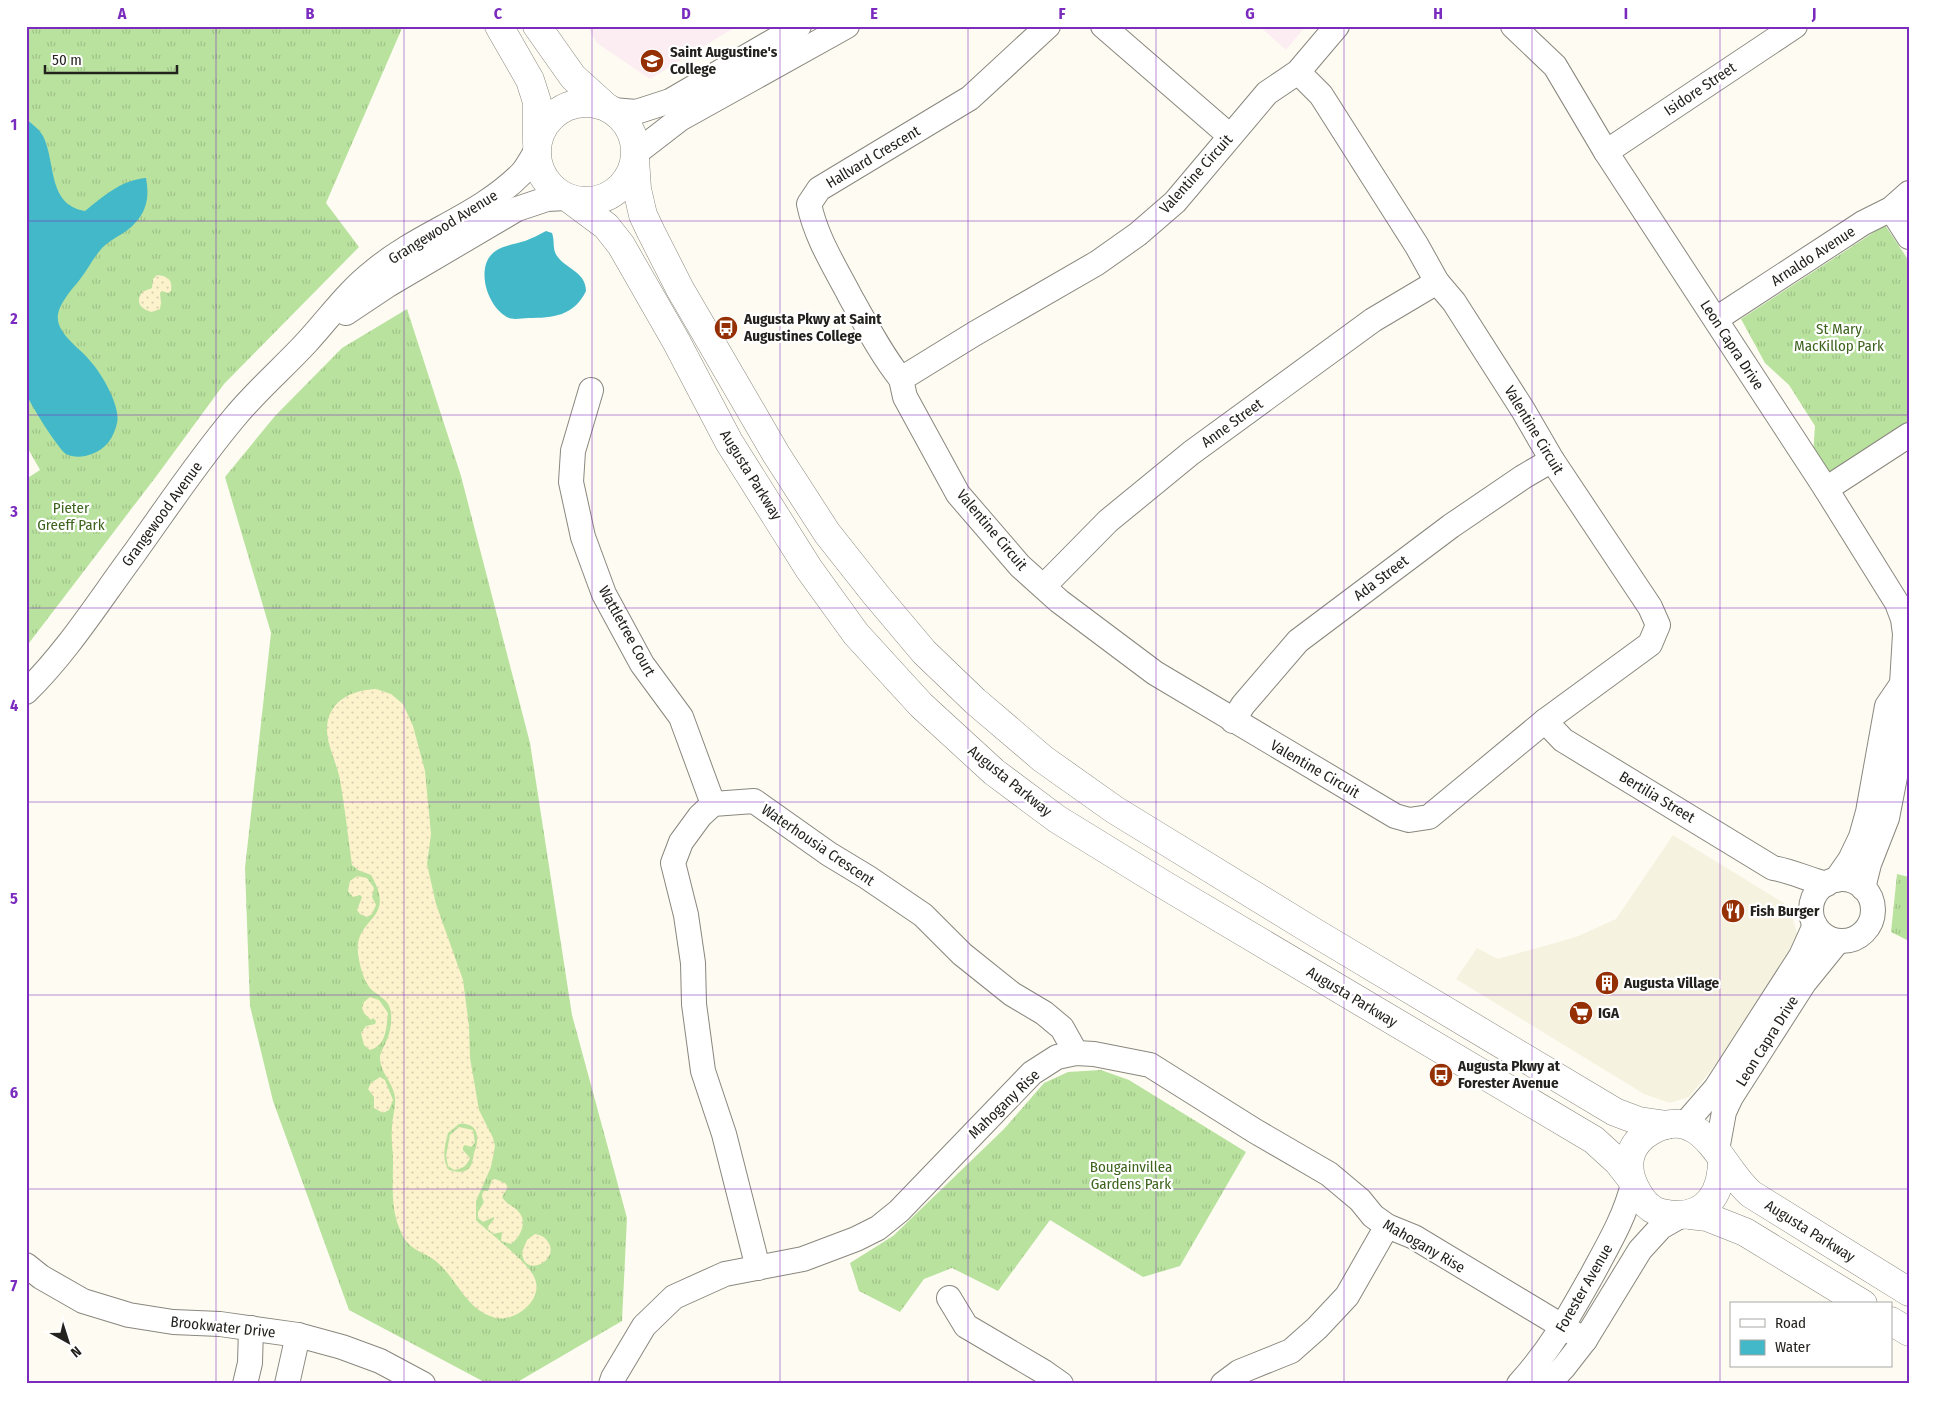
<svg xmlns="http://www.w3.org/2000/svg" width="1935" height="1410" font-family="'Fira Sans Condensed',sans-serif">
<style>
.built{fill:#f5f2e0}
.education{fill:#fcedf2}
.grass{fill:url(#grass-tufts)}
.sand{fill:url(#sand-dots);fill-rule:evenodd}
.water{fill:#43b8c8}
.lines{fill:none;stroke-linecap:round;stroke-linejoin:round}
.minor-casing{stroke:#89877e;stroke-width:26}
.major-casing{stroke:#89877e;stroke-width:29}
.minor{stroke:#fff;stroke-width:24}
.major{stroke:#fff;stroke-width:28}
.grid{fill:none;stroke:#7b2cbf;stroke-width:1;stroke-opacity:0.55}
.labels{text-anchor:middle;dominant-baseline:central;stroke-width:4.5;stroke-linejoin:round;paint-order:stroke}
.poi-label{font-size:15px;font-weight:bold;fill:#23221e;stroke:#fff;text-anchor:start}
.street-label{font-size:15px;fill:#23221e;stroke:#fff}
.park-label{font-size:15px;fill:#3d631d;stroke:#fff}
.neatline{fill:none;stroke:#7b2cbf;stroke-width:2}
.grid-label{font-size:16px;text-anchor:middle;font-weight:bold;fill:#7b2cbf}
</style>
<defs>
<pattern id="grass-tufts" width="24" height="20" patternUnits="userSpaceOnUse" patternTransform="scale(1.25)"><rect width="24" height="20" fill="#b9e29e"/><path d="M3 7l-1-3M5 7V3M7 7l1-3M15 17l-1-3M17 17v-4M19 17l1-3" fill="none" stroke="#9fc288"/></pattern>
<pattern id="sand-dots" width="8" height="8" patternUnits="userSpaceOnUse" patternTransform="scale(1.25)"><rect width="8" height="8" fill="#fcf2cc"/><path d="M2 2h.1M6 6h.1" fill="none" stroke="#d8cfaf" stroke-width="1.8" stroke-linecap="round"/></pattern>
</defs>
<rect width="100%" height="100%" fill="#fefcf2"/>
<!-- built -->
<path class="built" d="M1673,835L1790,907L1798,938L1735,1041L1689,1097L1670,1103L1644,1094L1456,979L1477,948L1498,959L1576,937L1616,919Z"/>
<!-- education -->
<g class="education">
<path d="M587,26H737L650,79L597,43Z"/>
<path d="M1259,26H1306L1286,50Z"/>
</g>
<!-- grass -->
<g class="grass">
<path d="M26,26H403L326,203L359,247L224,384L158,474L26,647V479L40,470L26,445Z"/>
<path d="M1885,225L1909,261V422L1827,474L1813,455L1815,426L1789,385L1765,363L1741,319Z"/>
<path d="M407,309L461,476L530,743L572,1015L627,1218L622,1321L514,1384H488L349,1310L273,1101L250,1006L245,868L271,633L225,477L275,416L342,348Z"/>
<path d="M1897,874L1909,877V941L1891,932Z"/>
<path d="M1101,1070L1129,1080L1246,1152L1180,1266L1143,1277L1050,1220L998,1291L952,1268L924,1279L900,1312L859,1291L850,1263L893,1236L1004,1129L1044,1083L1068,1072Z"/>
</g>
<!-- sand -->
<g class="sand">
<path d="M157,275C167,276 173,279 171,291L168,293L162,291L160,293L161,303L160,309L152,312C141,309 135,303 142,292L152,288L153,279Z"/>
<path d="M376,689L391,694L403,704L413,726L425,771L431,834L427,864L436,904L463,980L469,1026L470,1058L479,1110L493,1138L495,1146L491,1167L476,1201V1220C490,1234 530,1263 535,1279C540,1292 532,1304 522,1311C512,1318 501,1321 490,1316C466,1307 456,1279 438,1263C429,1254 415,1252 407,1242C402,1237 400,1229 397,1222C391,1202 393,1183 393,1162C393,1151 391,1139 392,1128C392,1118 396,1108 395,1098C394,1083 379,1072 380,1056C381,1051 384,1047 386,1042C390,1033 392,1023 391,1013C390,999 377,996 370,988C363,980 359,963 358,953C354,916 398,921 371,875L358,870L352,865C348,837 345,808 340,780C337,762 323,739 328,720C334,697 356,690 376,689ZM459,1124C477,1122 480,1136 475,1150C472,1158 474,1167 465,1171C460,1173 454,1171 449,1170C441,1159 445,1145 448,1133Z"/>
<path d="M357,876L367,878L374,888L372,897L376,905L372,914L367,917L360,914L357,910L362,897L360,895L353,897L348,891L350,881Z"/>
<path d="M370,997L379,1000L388,1013C386,1028 387,1045 370,1050L364,1045L361,1033L366,1026L375,1024L376,1021L373,1018L371,1020L364,1013L362,1008L364,1002Z"/>
<path d="M380,1077L385,1080L393,1100L389,1110L383,1113L374,1108V1097L368,1089L371,1083Z"/>
<path d="M459,1127L473,1130L475,1143L471,1147L465,1145L463,1147V1150L470,1158C467,1166 462,1169 454,1170L448,1166L446,1156L450,1135Z"/>
<path d="M495,1179L505,1183L508,1187L502,1197C506,1204 513,1206 518,1211C528,1221 521,1237 511,1244L501,1241L502,1232L493,1234L487,1228L494,1219V1217L483,1222L478,1218V1212L484,1202C482,1198 481,1195 484,1191H488L492,1180Z"/>
<path d="M535,1234C541,1235 545,1237 548,1242C561,1261 523,1279 522,1252L527,1240Z"/>
</g>
<!-- water -->
<g class="water">
<path d="M26,119C32,124 39,129 43,136C56,161 47,205 85,211C104,196 121,180 146,178C149,195 148,209 135,223C127,233 112,238 102,248C93,258 87,271 78,282C71,290 60,303 58,314C55,334 81,348 91,362C102,374 121,407 117,423C114,437 106,449 92,454C84,457 74,458 66,454C59,450 30,404 27,395C23,386 26,343 26,330C26,260 26,189 26,119Z"/>
<path d="M546,231L552,233C555,241 552,249 557,256C566,269 586,272 586,291C574,316 553,318 528,318C523,318 514,320 509,318C488,309 475,269 493,253C500,246 515,244 525,241C532,238 539,235 546,231Z"/>
</g>
<g class="lines">
<!-- minor casing -->
<g class="minor-casing">
<g id="minor">
<path d="M1103,26L1230,136"/>
<path d="M1513,26L1555,66L1606,152L1826,489L1897,603L1903,619L1905,634L1902,684L1909,705L1887,818L1869,864L1863,888"/>
<path d="M1298,72L1267,93L1175,202L1138,234L1097,263L974,334L901,379L905,397L958,494L1020,566L1059,601L1155,673L1395,816L1409,820L1429,817L1545,721L1650,644L1658,625L1650,607L1552,460L1523,410L1454,302L1437,282L1417,246L1321,95L1298,72L1337,26"/>
<path d="M613,110L636,112L670,101L799,26"/>
<path d="M1606,152L1795,26"/>
<path d="M636,153L680,119L847,26"/>
<path d="M1891,209L1909,237"/>
<path d="M346,313L388,285L517,209L547,199L566,198"/>
<path d="M1716,319L1863,223L1891,209L1909,193"/>
<path d="M901,379C881,354 867,326 851,298C835,267 816,238 809,204L819,189L970,98L1048,26"/>
<path d="M591,390L573,451L571,482L583,537L604,594L642,664L681,717L713,804"/>
<path d="M1826,489L1909,435"/>
<path d="M1044,586L1108,521L1191,453L1373,320L1437,282"/>
<path d="M26,692C67,652 99,601 133,555C166,509 197,462 234,418C256,391 283,368 307,342C329,318 348,291 374,271C419,233 480,216 522,173C527,167 532,158 536,151"/>
<path d="M1233,721L1243,705L1298,641L1451,526L1523,477L1552,460"/>
<path d="M1545,721L1563,740L1773,868C1792,871 1809,880 1827,884"/>
<circle cx="1842" cy="910" r="31"/>
<path d="M1836,880L1850,860L1861,837L1868,812L1887,706L1902,684"/>
<path d="M1684,1125L1716,1088L1801,956L1815,925"/>
<path d="M1717,1150L1724,1112L1731,1097L1804,983L1838,941"/>
<path d="M26,1265L41,1277L83,1301L129,1315L173,1322L220,1324L298,1335L342,1347L380,1361L423,1384"/>
<path d="M758,1268L724,1134L703,1071L694,1004L693,963L686,915L673,863L681,842L700,816L713,804L754,801L829,854L867,877L923,915L962,954L1012,994L1044,1013L1062,1028L1076,1053"/>
<path d="M949,1298L966,1326L1044,1372L1061,1384"/>
<path d="M245,1384L250,1363L251,1328"/>
<path d="M287,1384L298,1335"/>
<path d="M611,1384L613,1378L644,1326L674,1297L725,1274L803,1259L856,1239L878,1228L899,1211L1032,1073L1057,1057L1076,1053L1094,1054L1150,1065L1255,1131L1329,1174L1360,1200L1373,1216L1387,1226L1414,1237L1585,1340"/>
<path d="M1223,1384L1239,1372L1291,1351L1317,1328L1347,1296L1387,1226"/>
<path d="M1519,1384C1551,1349 1569,1316 1592,1275C1608,1245 1625,1217 1633,1184"/>
<path d="M1548,1384L1564,1367L1585,1340L1640,1250L1661,1227L1682,1215"/>
</g>
</g>
<!-- major casing -->
<g class="major-casing">
<g id="major">
<path d="M499,26L530,80L537,102V142"/>
<path d="M537,26L573,77L604,105"/>
<circle cx="586" cy="152" r="49"/>
<path d="M635,159L637,189L643,215L651,232L680,289L776,454L827,533L876,595L924,652L975,701L1043,759L1115,810L1314,932L1615,1112L1639,1121L1667,1125"/>
<path d="M571,200L606,226L621,245L676,341L729,442L809,569L856,634L921,705L994,772L1057,819L1161,883L1594,1140L1618,1162L1629,1176"/>
<path d="M1722,1160C1722,1190 1709,1216 1675,1215C1669,1214 1662,1214 1656,1211C1649,1208 1642,1200 1638,1193C1624,1170 1626,1145 1651,1131C1704,1102 1720,1168 1751,1194L1909,1292"/>
<path d="M1690,1215L1707,1217L1745,1232L1863,1304"/>
<path d="M1891,1321L1909,1332"/>
</g>
</g>
<!-- minor -->
<use href="#minor" class="minor"/>
<!-- major -->
<use href="#major" class="major"/>
</g>
<!-- grid -->
<path class="grid" d="M216,26V1384M404,26V1384M592,26V1384M780,26V1384M968,26V1384M1156,26V1384M1344,26V1384M1532,26V1384M1720,26V1384M26,221H1909M26,415H1909M26,608H1909M26,802H1909M26,995H1909M26,1189H1909"/>
<!-- icons -->
<defs>
<g id="school-disc" transform="scale(1.25)"><circle r="9.5" fill="#953005" stroke="#fff"/><path d="M0-5L7-2L0 1L-7-2ZM-4 1L0 2.5L4 1V4Q0 6-4 4Z" fill="#fff"/></g>
<g id="bus-disc" transform="scale(1.25)"><circle r="9.5" fill="#953005" stroke="#fff"/><path d="M-5-6H5V4H4V6H2V4H-2V6H-4V4H-5ZM-3.5-4V0h7V-4ZM-3.5 1.2v1.5H-2V1.2ZM2 1.2v1.5H3.5V1.2Z" fill="#fff"/></g>
<g id="restaurant-disc" transform="scale(1.25)"><circle r="9.5" fill="#953005" stroke="#fff"/><path d="M-5-6h1v4h1v-4h1v4h1v-4h1v5L-1.5 .5V6h-2V.5L-5-1ZM5-6V6H3V1.5H1.5Q1.5-4 5-6Z" fill="#fff"/></g>
<g id="building-disc" transform="scale(1.25)"><circle r="9.5" fill="#953005" stroke="#fff"/><path d="M-4-6H4V6H1V3H-1V6H-4ZM-2.5-4.3h1.7v1.8h-1.7ZM.8-4.3h1.7v1.8H.8ZM-2.5-1h1.7V.8h-1.7ZM.8-1h1.7V.8H.8Z" fill="#fff"/></g>
<g id="supermarket-disc" transform="scale(1.25)"><circle r="9.5" fill="#953005" stroke="#fff"/><path d="M-6-5.5h2.5l.6 2H6L4.5 2H-2.5L-4.4-4H-6ZM-1.5 3.2a1.3 1.3 0 1 0 .1 0ZM3 3.2a1.3 1.3 0 1 0 .1 0Z" fill="#fff"/></g>
</defs>
<g fill-rule="evenodd">
<use href="#school-disc" x="652" y="61"/>
<use href="#bus-disc" x="726" y="328"/>
<use href="#restaurant-disc" x="1733" y="911"/>
<use href="#building-disc" x="1607" y="983"/>
<use href="#supermarket-disc" x="1581" y="1013"/>
<use href="#bus-disc" x="1441" y="1075"/>
</g>
<g class="labels">
<!-- poi labels -->
<g class="poi-label">
<text x="670" y="52">Saint Augustine's<tspan x="670" dy="17">College</tspan></text>
<text x="744" y="319">Augusta Pkwy at Saint<tspan x="744" dy="17">Augustines College</tspan></text>
<text x="1750" y="911">Fish Burger</text>
<text x="1624" y="983">Augusta Village</text>
<text x="1598" y="1013">IGA</text>
<text x="1458" y="1066">Augusta Pkwy at<tspan x="1458" dy="17">Forester Avenue</tspan></text>
</g>
<!-- street labels -->
<g class="street-label">
<text transform="translate(1700 89) rotate(-34)">Isidore Street</text>
<text transform="translate(873 157) rotate(-31)">Hallvard Crescent</text>
<text transform="translate(1196 174) rotate(-48)">Valentine Circuit</text>
<text transform="translate(443 227) rotate(-32)">Grangewood Avenue</text>
<text transform="translate(1813 256) rotate(-33)">Arnaldo Avenue</text>
<text transform="translate(1732 345) rotate(57)">Leon Capra Drive</text>
<text transform="translate(1232 423) rotate(-36)">Anne Street</text>
<text transform="translate(1534 430) rotate(59)">Valentine Circuit</text>
<text transform="translate(751 475) rotate(58)">Augusta Parkway</text>
<text transform="translate(162 514) rotate(-54)">Grangewood Avenue</text>
<text transform="translate(992 530) rotate(50)">Valentine Circuit</text>
<text transform="translate(1381 578) rotate(-37)">Ada Street</text>
<text transform="translate(627 631) rotate(61)">Wattletree Court</text>
<text transform="translate(1315 769) rotate(30)">Valentine Circuit</text>
<text transform="translate(1010 781) rotate(39)">Augusta Parkway</text>
<text transform="translate(1657 797) rotate(31)">Bertilia Street</text>
<text transform="translate(818 845) rotate(34)">Waterhousia Crescent</text>
<text transform="translate(1352 997) rotate(31)">Augusta Parkway</text>
<text transform="translate(1767 1041) rotate(-58)">Leon Capra Drive</text>
<text transform="translate(1004 1104) rotate(-44)">Mahogany Rise</text>
<text transform="translate(1810 1231) rotate(32)">Augusta Parkway</text>
<text transform="translate(1424 1246) rotate(30)">Mahogany Rise</text>
<text transform="translate(1584 1288) rotate(-60)">Forester Avenue</text>
<text transform="translate(223 1327) rotate(6)">Brookwater Drive</text>
</g>
<!-- park labels -->
<g class="park-label">
<text x="1839" y="329">St Mary<tspan x="1839" dy="17">MacKillop Park</tspan></text>
<text x="71" y="508">Pieter<tspan x="71" dy="17">Greeff Park</tspan></text>
<text x="1131" y="1167">Bougainvillea<tspan x="1131" dy="17">Gardens Park</tspan></text>
</g>
</g>
<!-- border -->
<rect width="1935" height="1410" fill="none" stroke="#ffffff" stroke-width="55"/>
<!-- legend -->
<rect x="1730" y="1302" width="162" height="65" fill="#ffffff" stroke="#a7a7a5"/>
<rect x="1740" y="1319" width="25" height="8" fill="#ffffff" stroke="#a7a7a5"/>
<text x="1775" y="1328" font-size="15" fill="#23221e">Road</text>
<rect x="1740" y="1340" width="25" height="15" fill="#43b8c8" stroke="#a7a7a5"/>
<text x="1775" y="1352" font-size="15" fill="#23221e">Water</text>
<!-- north arrow -->
<g transform="translate(68 1342) rotate(141)" stroke="#ffffff" stroke-width="4" paint-order="stroke">
<path d="M0-4L9 19L0 12L-9 19Z" fill="#23221e"/>
<text y="-8" font-size="14" font-weight="bold" text-anchor="middle" fill="#23221e">N</text>
</g>
<!-- scale -->
<path d="M45 65v8h132v-8" fill="none" stroke="#23221e" stroke-width="2.5"/>
<text x="52" y="65" font-size="15" fill="#23221e" stroke="#ffffff" stroke-width="4" paint-order="stroke">50 m</text>
<rect x="28" y="28" width="1880" height="1354" class="neatline"/>
<g class="grid-label">
<text x="122" y="19">A</text>
<text x="310" y="19">B</text>
<text x="498" y="19">C</text>
<text x="686" y="19">D</text>
<text x="874" y="19">E</text>
<text x="1062" y="19">F</text>
<text x="1250" y="19">G</text>
<text x="1438" y="19">H</text>
<text x="1626" y="19">I</text>
<text x="1814" y="19">J</text>
<text x="14" y="130">1</text>
<text x="14" y="324">2</text>
<text x="14" y="517">3</text>
<text x="14" y="711">4</text>
<text x="14" y="904">5</text>
<text x="14" y="1098">6</text>
<text x="14" y="1291">7</text>
</g>
</svg>
